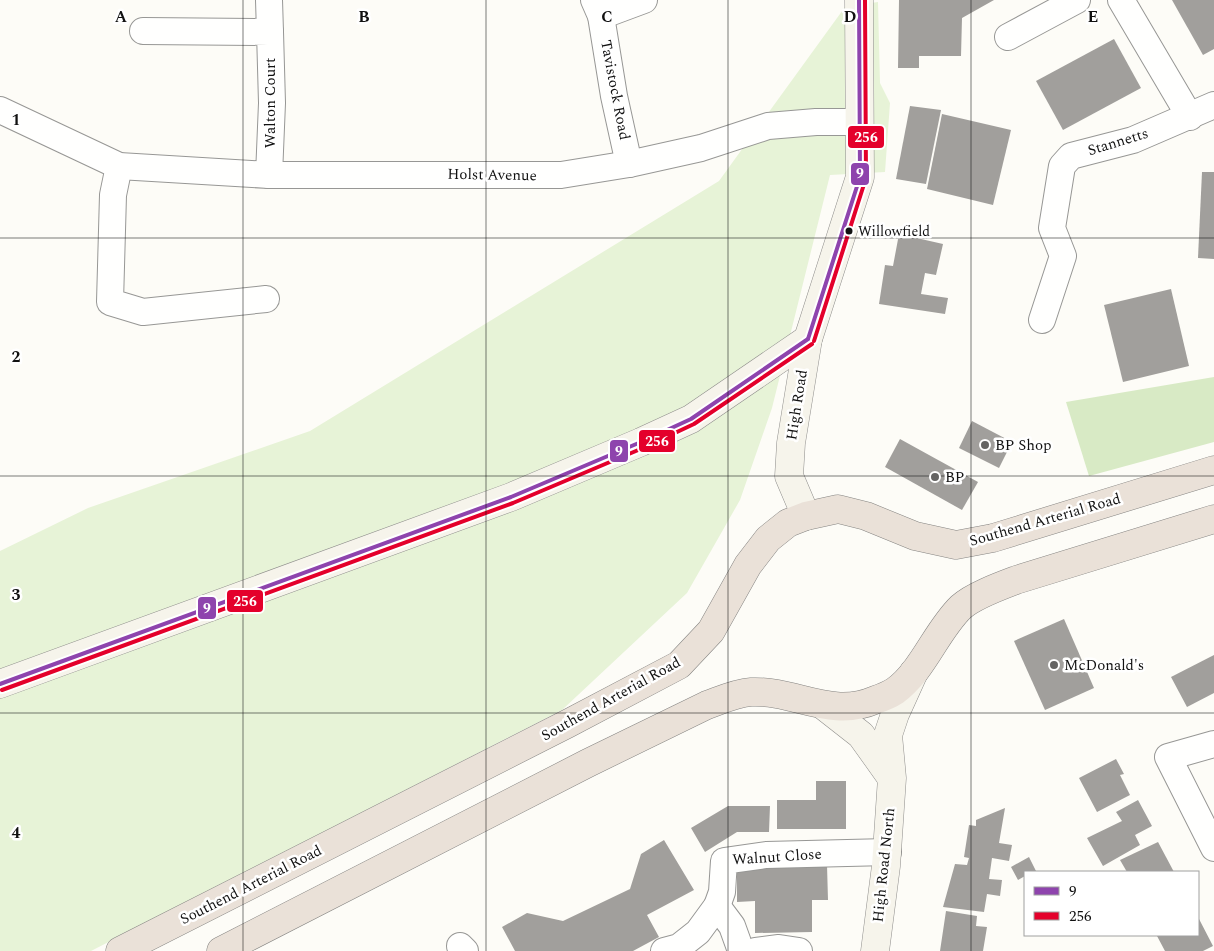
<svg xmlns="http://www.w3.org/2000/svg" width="1214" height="951" font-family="Spectral,serif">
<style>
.green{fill:#e7f3d7}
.forest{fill:#d8eac5}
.building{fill:#a19f9c}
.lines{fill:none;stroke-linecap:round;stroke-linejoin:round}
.street-casing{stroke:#979795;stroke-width:28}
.secondary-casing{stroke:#8e8d8b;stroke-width:29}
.highway-casing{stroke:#858482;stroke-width:29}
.street{stroke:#fffffe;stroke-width:26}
.secondary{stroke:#f6f4eb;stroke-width:28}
.highway{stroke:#eae1d8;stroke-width:28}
.bus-1-casing{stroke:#fff;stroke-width:8}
.bus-2-casing{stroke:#fff;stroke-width:8}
.bus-1{stroke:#8e44ad;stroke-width:4}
.bus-2{stroke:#e4002b;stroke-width:4}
.grid{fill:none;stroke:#111;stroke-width:1;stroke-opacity:0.55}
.bus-dot{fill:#111;stroke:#fff;stroke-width:2}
.poi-dot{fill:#646362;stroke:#fff;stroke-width:2}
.labels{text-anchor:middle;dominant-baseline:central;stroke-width:5;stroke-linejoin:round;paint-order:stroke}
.bus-label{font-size:14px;fill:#111;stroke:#fff;text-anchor:start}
.street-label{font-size:15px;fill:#111;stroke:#fff}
.poi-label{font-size:15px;fill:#111;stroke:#fff;text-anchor:start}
.grid-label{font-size:16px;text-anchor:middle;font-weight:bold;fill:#111;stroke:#fff;stroke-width:5;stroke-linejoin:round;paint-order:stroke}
.line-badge{stroke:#fff;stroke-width:2}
.badge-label{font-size:14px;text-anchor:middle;font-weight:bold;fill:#fff}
</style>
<rect width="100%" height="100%" fill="#fdfcf7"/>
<!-- green -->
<path class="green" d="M878,2L880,83L890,103L885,172L830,175L772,408L740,500L687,593L562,710L91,951H0V551L88,508L310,431L719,181L845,7Z"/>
<!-- forest -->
<path class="forest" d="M1214,377V442L1089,476L1066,402Z"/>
<!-- building -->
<g class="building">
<path d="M899,0H994L962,18L961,56H919V68H898Z"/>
<path d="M1172,0H1214V49L1203,55Z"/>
<path d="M1114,39L1141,88L1063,130L1036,81Z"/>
<path d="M910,106L941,110L926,184L896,179Z"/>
<path d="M942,114L1011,130L993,205L927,189Z"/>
<path d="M1202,172H1214V259L1198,258Z"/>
<path d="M899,234L943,244L936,275L925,273L921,294L948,298L945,314L879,304L885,265L893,266Z"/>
<path d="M1171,289L1189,366L1123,382L1104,305Z"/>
<path d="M972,421L1012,442L999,468L959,448Z"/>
<path d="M900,439L978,482L962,510L885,467Z"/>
<path d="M1064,619L1094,688L1045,710L1014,641Z"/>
<path d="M1214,655V693L1187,707L1171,677Z"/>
<path d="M1116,759L1124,774L1120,775L1130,795L1097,812L1079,778Z"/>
<path d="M816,781H846V829H777V800H816Z"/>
<path d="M1138,800L1152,826L1135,835L1140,845L1103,866L1087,838L1122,821L1116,812Z"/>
<path d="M728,806H770L769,832H737L705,852L691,828Z"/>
<path d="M1005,808L999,843L1012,845L1009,861L992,858L989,879L1002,880L1000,896L987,894L984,912L943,907L955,864L967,865L969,858L964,857L969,825L976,826V820Z"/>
<path d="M664,840L694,890L647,915L659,937L633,951H515L502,927L527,913L563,921L630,889L641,854Z"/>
<path d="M1158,842L1174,872H1127L1120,860Z"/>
<path d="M1029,857L1036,871L1025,872V876L1018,880L1011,867Z"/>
<path d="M827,865L828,900H812V932L755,933V901L737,902V867Z"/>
<path d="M946,911L977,916L976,926L987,927L983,951H940Z"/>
<path d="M1198,917L1213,946L1203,951H1165L1157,936L1160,935H1198Z"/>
</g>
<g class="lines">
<!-- street casing -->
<g class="street-casing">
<g id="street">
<path d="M269,0L270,32"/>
<path d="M594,0L601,16L614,96L629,164"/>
<path d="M1121,0L1190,117"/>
<path d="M601,16L644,0"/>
<path d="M143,31L270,32L272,103L269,175"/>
<path d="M1008,37L1077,0"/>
<path d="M0,110L119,166L269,175H561L629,164L701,148L768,126L816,122H859"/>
<path d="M119,166L113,195L110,302L143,312L266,299"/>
<path d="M1042,320L1063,256L1052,228L1062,166L1071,156L1133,140L1214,105"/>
<path d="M1214,744L1168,757L1214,848"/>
<path d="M717,906L732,926L741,951"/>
<path d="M460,946L465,951"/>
<path d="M664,951L679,947L698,932L717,906L722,892L724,861L766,855L888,852"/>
<path d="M756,951L779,948L799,951"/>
</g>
</g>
<!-- secondary casing -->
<g class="secondary-casing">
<g id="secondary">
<path d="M806,516L789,476L791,443L808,339L860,177L859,0"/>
<path d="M0,684L511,497L641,442L691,419L808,339"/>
<path d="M824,706L861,735L891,777"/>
<path d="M875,951L886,866L892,778L888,735L895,714L914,672"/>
</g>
</g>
<!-- highway casing -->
<g class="highway-casing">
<g id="highway">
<path d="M120,951L567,724L679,665L711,631L748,565L768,539L788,523L806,516L838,509L866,516L915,536L956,545L993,538L1214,470"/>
<path d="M221,951L588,763L707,705C721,700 736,693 751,692C795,690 831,719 875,700C881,698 889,695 895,691C923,671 936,631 961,607C973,596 1000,586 1016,580L1214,519"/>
</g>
</g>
<!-- street -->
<use href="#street" class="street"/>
<!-- secondary -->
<use href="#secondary" class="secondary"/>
<!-- highway -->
<use href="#highway" class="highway"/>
<!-- bus-1 casing -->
<g class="bus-1-casing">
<g id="bus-1">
<path d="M808,339L860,177L859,0"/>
<path d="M0,684L511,497L641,442L691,419L808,339"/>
</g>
</g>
<!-- bus-2 casing -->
<g class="bus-2-casing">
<g id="bus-2">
<path d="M814,341L866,178L865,0"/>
<path d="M2,690L513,503L643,448L694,424L812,344"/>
</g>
</g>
<!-- bus-1 -->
<use href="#bus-1" class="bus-1"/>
<!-- bus-2 -->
<use href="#bus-2" class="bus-2"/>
</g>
<!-- grid -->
<path class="grid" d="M243,0V951M486,0V951M728,0V951M971,0V951M0,238H1214M0,476H1214M0,713H1214"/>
<!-- markers -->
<circle class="bus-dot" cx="849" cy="231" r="4.5"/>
<g class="poi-dot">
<circle cx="985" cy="445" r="5"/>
<circle cx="935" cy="477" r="5"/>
<circle cx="1054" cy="665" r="5"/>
</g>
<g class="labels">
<!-- bus labels -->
<g class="bus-label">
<text x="858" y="231">Willowfield</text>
</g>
<!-- street labels -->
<g class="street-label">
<text transform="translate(615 90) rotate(79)">Tavistock Road</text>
<text transform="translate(270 103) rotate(-90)">Walton Court</text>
<text transform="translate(1118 142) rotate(-17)">Stannetts</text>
<text transform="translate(492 175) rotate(1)">Holst Avenue</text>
<text transform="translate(797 405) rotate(-81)">High Road</text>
<text transform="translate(1045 520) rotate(-16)">Southend Arterial Road</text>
<text transform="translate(611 699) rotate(-29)">Southend Arterial Road</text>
<text transform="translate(777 857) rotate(-4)">Walnut Close</text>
<text transform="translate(884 865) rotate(-84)">High Road North</text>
<text transform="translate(251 885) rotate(-27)">Southend Arterial Road</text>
</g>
<!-- poi labels -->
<g class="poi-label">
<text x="995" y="445">BP Shop</text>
<text x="945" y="477">BP</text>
<text x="1064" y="665">McDonald's</text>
</g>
</g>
<g class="grid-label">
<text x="121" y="22">A</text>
<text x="364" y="22">B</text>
<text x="607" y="22">C</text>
<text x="850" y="22">D</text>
<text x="1093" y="22">E</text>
<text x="16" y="125">1</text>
<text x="16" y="362">2</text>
<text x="16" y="600">3</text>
<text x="16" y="838">4</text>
</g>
<g class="line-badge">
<rect x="847" y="125" width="38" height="24" rx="5" fill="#e4002b"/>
<rect x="850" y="162" width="20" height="24" rx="5" fill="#8e44ad"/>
<rect x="638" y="429" width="38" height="24" rx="5" fill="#e4002b"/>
<rect x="609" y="439" width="20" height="24" rx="5" fill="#8e44ad"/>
<rect x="226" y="589" width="38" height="24" rx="5" fill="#e4002b"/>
<rect x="197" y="596" width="20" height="24" rx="5" fill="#8e44ad"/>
</g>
<g class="badge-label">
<text x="866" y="142">256</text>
<text x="860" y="178">9</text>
<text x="657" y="446">256</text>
<text x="619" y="456">9</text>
<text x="245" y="606">256</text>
<text x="207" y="613">9</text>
</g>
<!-- legend -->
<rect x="1024" y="871" width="175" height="65" fill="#ffffff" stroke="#a0a0a0"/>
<rect x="1034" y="887" width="25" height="8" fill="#8e44ad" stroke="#a0a0a0"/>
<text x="1069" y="896" font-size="15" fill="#111111">9</text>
<rect x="1034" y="912" width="25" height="8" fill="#e4002b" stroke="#a0a0a0"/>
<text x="1069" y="921" font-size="15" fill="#111111">256</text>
</svg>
